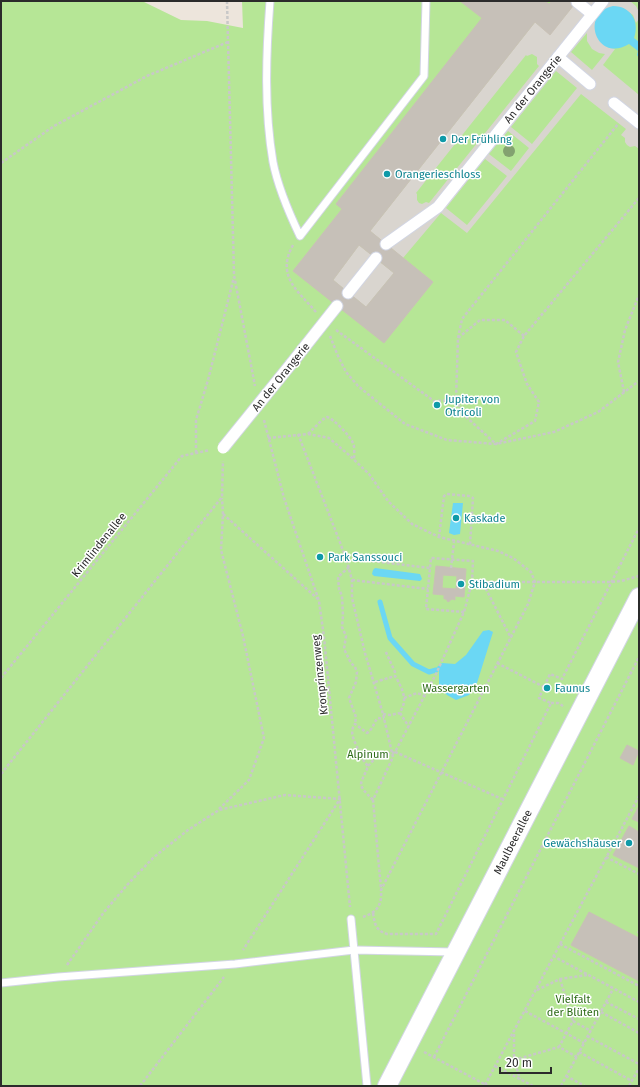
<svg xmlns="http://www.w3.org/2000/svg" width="640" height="1087" font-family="'Fira Sans',sans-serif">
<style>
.green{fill:#b6e696}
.plaza{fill:#d9d5cf;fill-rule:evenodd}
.water{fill:#6bd7f4}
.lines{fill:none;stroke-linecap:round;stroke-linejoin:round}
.stream{stroke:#6bd7f4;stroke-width:5}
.building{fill:#c6c0b8;stroke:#c9c1b6;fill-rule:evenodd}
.pedestrian-tunnel{stroke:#c6c0b9;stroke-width:11;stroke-dasharray:11 5.5;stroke-linecap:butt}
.service-casing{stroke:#d2d6e4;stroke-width:9}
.pedestrian-casing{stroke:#d2d6e4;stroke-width:13}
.tertiary-casing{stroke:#d2d6e4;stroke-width:20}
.path{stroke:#c8c8c8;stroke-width:2.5;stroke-dasharray:3 2;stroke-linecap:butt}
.service{stroke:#fff;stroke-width:7}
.pedestrian{stroke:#fff;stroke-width:11}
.tertiary{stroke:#fff;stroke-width:18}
.pedestrian-bridge-casing{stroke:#d2d6e4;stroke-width:13;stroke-linecap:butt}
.pedestrian-bridge{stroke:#fff;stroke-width:11}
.tree{fill:#83a270}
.culture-dot{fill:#0f9aa8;stroke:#fff;stroke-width:1.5}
.labels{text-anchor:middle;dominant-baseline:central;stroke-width:3;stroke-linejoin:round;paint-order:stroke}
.street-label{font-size:11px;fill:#2b2b2b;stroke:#fff}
.culture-label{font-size:11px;fill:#0d838f;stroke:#fff;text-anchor:start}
.park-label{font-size:11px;fill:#2d6c17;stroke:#fff}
</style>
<rect width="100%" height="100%" fill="#ede5dc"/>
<!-- green -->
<path class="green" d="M1,1H142L181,20L207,21L243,28L242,1H639V1086H1Z"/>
<!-- plaza -->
<g class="plaza">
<path d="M577,1H630L636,6L639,12V19L636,23L633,15L623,8L607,47L615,49L603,65L639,95V149L635,146L630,147L627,145L625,142V138L621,135L626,129L581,94L467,233L441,213L403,258L370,231L535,22L550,34ZM587,33V41L592,49L599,53L605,54L592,70L571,52ZM532,54L537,57V64L539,66L429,203L426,202L422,204L419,203L417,200V194L416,193L526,55L527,56ZM556,71L577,88L532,144L511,127ZM508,131L529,148L511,171L489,154ZM485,159L507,176L467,225L446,208Z"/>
<path d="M359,245L394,273L366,307L333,280Z"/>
</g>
<!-- water -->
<g class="water">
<path d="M613,6C631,6 640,22 634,38L639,42V58L637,55L638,51L629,44C597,64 579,13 613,6Z"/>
<path d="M453,503H463L460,534L454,535L449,533Z"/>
<path d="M375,568L420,574L422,579L420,581L374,576L372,574L373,570Z"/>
<path d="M489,630L493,632L477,683L469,695L456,700L447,695L439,687V671L436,670L437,667L442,663L455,664L466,655L483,631Z"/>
</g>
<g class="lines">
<!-- stream -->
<path class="stream" d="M380,602L390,638L413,664L429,672L436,670"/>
</g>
<!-- building -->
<g class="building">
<path d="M460,1H545L549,4L552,1H577L550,35L535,22L370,231L433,282L384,343L293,271L342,209L336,204L482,18ZM359,245L394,273L366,307L333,280Z"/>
<path d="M436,566L466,569L464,597L455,596V600L452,599L448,602L446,599H444V595L433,594ZM443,575L457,576L456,589L442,588Z"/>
<path d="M627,745L639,751L633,765L620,758Z"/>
<path d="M639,806V822L632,819Z"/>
<path d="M629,826L639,832V868L613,855Z"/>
<path d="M589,912L639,938V981L571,945Z"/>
</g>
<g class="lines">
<!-- pedestrian-tunnel -->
<g class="pedestrian-tunnel">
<path d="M376,258L386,244"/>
<path d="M337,306L348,293"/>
</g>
<!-- service casing -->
<g class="service-casing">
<g id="service">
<path d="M270,1C266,54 264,109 273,162C278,188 289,213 300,236L424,76L426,1"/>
<path d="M351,919L367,1086"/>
<path d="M1,983L58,977L235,964L354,950L455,952"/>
</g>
</g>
<!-- pedestrian casing -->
<g class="pedestrian-casing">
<g id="pedestrian">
<path d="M577,2L592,14"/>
<path d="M558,57L590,84"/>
<path d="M614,103L639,123"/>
<path d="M386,244L438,207L603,1"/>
<path d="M348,293L376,258"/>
<path d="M291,364L337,306"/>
</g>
</g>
<!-- tertiary casing -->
<g class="tertiary-casing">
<path id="tertiary" d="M387,1086L639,597"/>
</g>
<!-- path -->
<g class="path">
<path d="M227,1L234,275L255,386"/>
<path d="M1,163L54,126L147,76L228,42"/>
<path d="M293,245C276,276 297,290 316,312"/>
<path d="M336,330L434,401L456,400"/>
<path d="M330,336L338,356L346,372L358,386L405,424L447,440L496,444L554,432L598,412L639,381"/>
<path d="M524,336L505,320H480L458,338L456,400L464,415L496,444L535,421L539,402L527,384L516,352L524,336L639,198"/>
<path d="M458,338L462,319L618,124"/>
<path d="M624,392L618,362L625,330L639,295"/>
<path d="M264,420L284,498L319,601L324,637L350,907"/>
<path d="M298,434L346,558L352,580V598L365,653L383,714L393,757L373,800L381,889"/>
<path d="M308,434L322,420L327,417C334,419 350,436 353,443C355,447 354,455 354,460"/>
<path d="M268,438L308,434L329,438L349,455L369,474L388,501L412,524L439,537L498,551L513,558L531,572L535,582L528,604L381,890C382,906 377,912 363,917"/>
<path d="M196,453V420L208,380L234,277"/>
<path d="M223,514L319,600"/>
<path d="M439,537L444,496L447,494L469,496L473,498L470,545"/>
<path d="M347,558L430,568"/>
<path d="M349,567L338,577L339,589L342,596L343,616L342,627L346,636L344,649L351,663L355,667L357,672L356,682L349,698L356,717L355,724"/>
<path d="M451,568L454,542"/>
<path d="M352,580L428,589"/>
<path d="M472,582H611L621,581L639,576"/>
<path d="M472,582L486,589L511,638"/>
<path d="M497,663L544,687"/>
<path d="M1,678L182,456L210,450"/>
<path d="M375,682L395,676"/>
<path d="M404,698L417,693L425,696"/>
<path d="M551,703H558L563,706"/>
<path d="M400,713L409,727"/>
<path d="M383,714L390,715L400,713C401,710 404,705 404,701C405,694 399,682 395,676V672L385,650"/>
<path d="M395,752L502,799"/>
<path d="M368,766L378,755L382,757L395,752L436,674L464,612L472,582L473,561L431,558L426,609L464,612"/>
<path d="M1,774L222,497L223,461"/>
<path d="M373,800C355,782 361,786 368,766C363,761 362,757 359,752C356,743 348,733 355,724L367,733C374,728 373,723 378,718L384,719"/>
<path d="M219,809L249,780L264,738L243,636L221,550L223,514L222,498"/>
<path d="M606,857L639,874"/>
<path d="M373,913C375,924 375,930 387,934H436L551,703L539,698L550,674L562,679L639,528"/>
<path d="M638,933L639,931"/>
<path d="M560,944L639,986"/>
<path d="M553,956L639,1002"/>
<path d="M67,965L104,912L128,884L154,857L188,830L219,810L285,795L340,799L243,950"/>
<path d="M560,979L573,1021"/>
<path d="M537,990L560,979L587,975"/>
<path d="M606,1002L639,1019"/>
<path d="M525,1011L584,1043"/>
<path d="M601,1012L639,1033"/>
<path d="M514,1034V1060L520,1079"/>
<path d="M587,1036L639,1064"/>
<path d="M424,1052L488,1086"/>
<path d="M579,1052L632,1081"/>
<path d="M434,1057L639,657"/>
<path d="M577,1057L559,1047L573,1021L591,1031"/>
<path d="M514,1060L559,1047"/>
<path d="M495,1066L533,1086"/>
<path d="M566,1076L585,1086"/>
<path d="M485,1085L639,796"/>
<path d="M140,1086L224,977"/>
<path d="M561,1086L613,989"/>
<path d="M629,1086L639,1068"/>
</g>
<!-- service -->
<use href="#service" class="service"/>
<!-- pedestrian -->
<use href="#pedestrian" class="pedestrian"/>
<!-- tertiary -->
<use href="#tertiary" class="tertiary"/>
<!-- pedestrian-bridge casing -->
<g class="pedestrian-bridge-casing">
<path id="pedestrian-bridge" d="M223,448L291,364"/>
</g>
<!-- pedestrian-bridge -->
<use href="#pedestrian-bridge" class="pedestrian-bridge"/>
</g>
<!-- trees -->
<circle class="tree" cx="509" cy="151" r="6"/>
<!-- markers -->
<g class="culture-dot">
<circle cx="443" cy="139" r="4"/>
<circle cx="387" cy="174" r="4"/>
<circle cx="437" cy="405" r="4"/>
<circle cx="456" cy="518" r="4"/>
<circle cx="320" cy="557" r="4"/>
<circle cx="461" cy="584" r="4"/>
<circle cx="547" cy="688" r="4"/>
<circle cx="629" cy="843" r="4"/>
</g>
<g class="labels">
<!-- street labels -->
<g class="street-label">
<text transform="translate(533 89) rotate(-51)">An der Orangerie</text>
<text transform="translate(281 377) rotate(-51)">An der Orangerie</text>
<text transform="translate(99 545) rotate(-51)">Krimlindenallee</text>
<text transform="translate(320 675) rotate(-96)">Kronprinzenweg</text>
<text transform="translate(513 842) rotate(-63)">Maulbeerallee</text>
</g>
<!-- culture labels -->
<g class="culture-label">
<text x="451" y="139">Der Frühling</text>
<text x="395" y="174">Orangerieschloss</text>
<text x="445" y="399">Jupiter von<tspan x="445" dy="13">Otricoli</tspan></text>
<text x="464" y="518">Kaskade</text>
<text x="328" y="557">Park Sanssouci</text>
<text x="469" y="584">Stibadium</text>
<text x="555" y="688">Faunus</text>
<text x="621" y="843" text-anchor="end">Gewächshäuser</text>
</g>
<!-- park labels -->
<g class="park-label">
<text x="456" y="688">Wassergarten</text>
<text x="368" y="754">Alpinum</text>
<text x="573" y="999">Vielfalt<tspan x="573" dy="13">der Blüten</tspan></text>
</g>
</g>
<!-- border -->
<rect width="640" height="1087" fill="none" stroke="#2b2b2b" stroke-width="4"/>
<!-- scale -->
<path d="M500 1067v6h51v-6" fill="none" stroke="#2b2b2b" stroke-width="2"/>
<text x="506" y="1067" font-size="12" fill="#2b2b2b" stroke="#ffffff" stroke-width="3" paint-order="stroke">20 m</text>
</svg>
